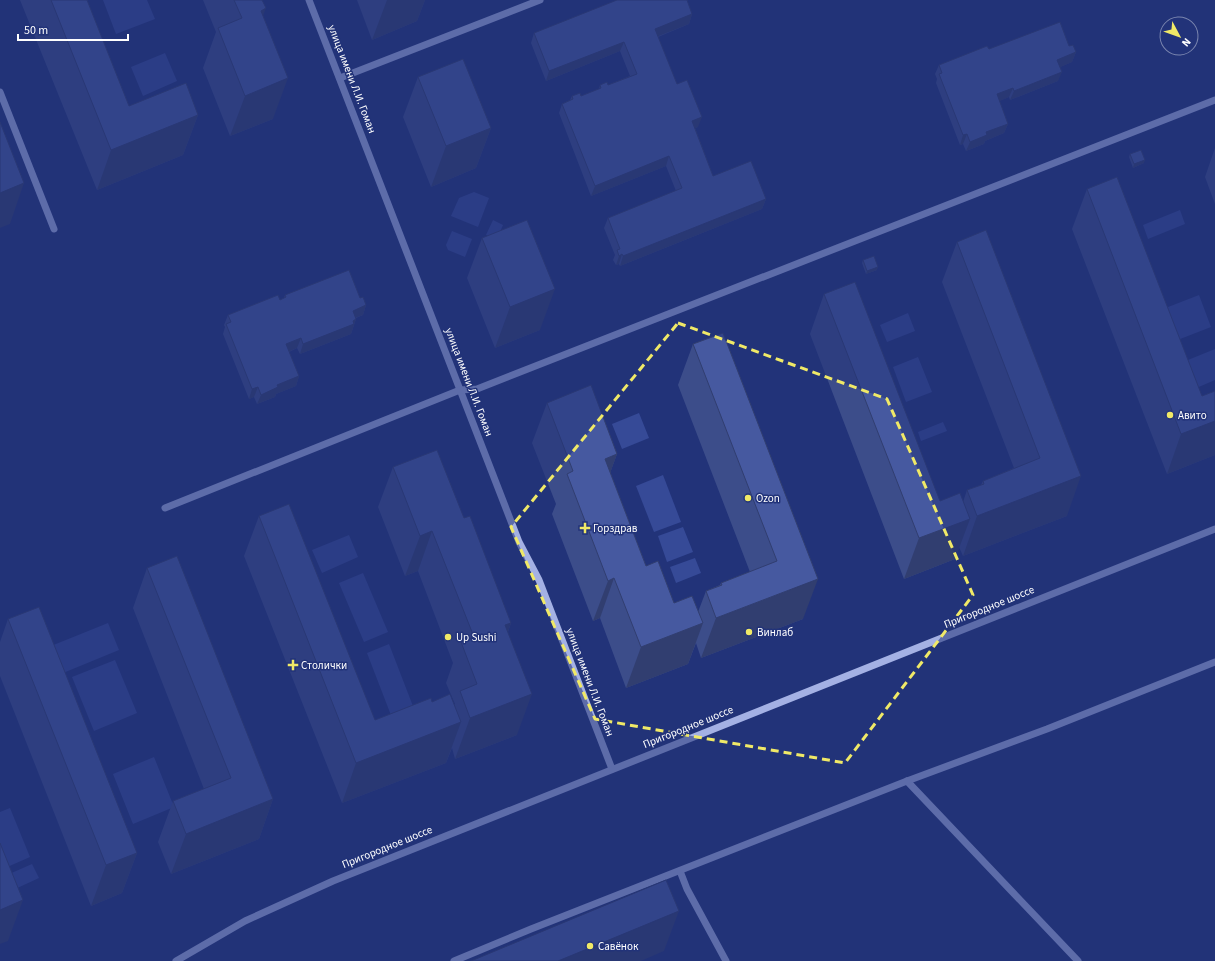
<svg xmlns="http://www.w3.org/2000/svg" width="1215" height="961" font-family="'Source Sans 3',sans-serif">
<style>
.green{fill:#364a97}
.lines{fill:none;stroke-linecap:round;stroke-linejoin:round}
.minor{stroke:#a4b1e4;stroke-width:7}
.wall{fill:#3c4d8a}
.shaded-wall{fill:#313e70}
.building{fill:#4659a0;stroke:#313e70}
.marked{fill:none;stroke:#f0e967;stroke-width:3;stroke-dasharray:8 5;stroke-linejoin:round}
.poi-dot{fill:#f0e967;stroke:#223379;stroke-width:1.5}
.labels{text-anchor:middle;dominant-baseline:central;stroke-width:3;stroke-linejoin:round;paint-order:stroke}
.street-label{font-size:11px;fill:#fff;stroke:#223379}
.poi-label{font-size:11px;fill:#fff;stroke:#223379;text-anchor:start}
</style>
<rect width="100%" height="100%" fill="#223379"/>
<!-- green -->
<g class="green">
<path d="M103,0H147L155,19L116,34Z"/>
<path d="M165,53L177,81L143,96L131,67Z"/>
<path d="M474,192L489,198L478,227L451,216L459,198Z"/>
<path d="M1180,210L1185,224L1148,239L1143,225Z"/>
<path d="M493,220L503,225L497,239L486,235Z"/>
<path d="M452,231L472,239L465,257L448,250L446,245Z"/>
<path d="M1199,295L1211,327L1175,341L1163,309Z"/>
<path d="M908,313L915,331L887,342L880,325Z"/>
<path d="M1215,349V380L1194,389L1183,362Z"/>
<path d="M918,357L932,392L906,402L893,367Z"/>
<path d="M639,413L649,438L622,449L612,424Z"/>
<path d="M943,422L947,431L921,441L918,432Z"/>
<path d="M663,475L681,522L654,532L636,486Z"/>
<path d="M683,527L693,552L667,562L658,536Z"/>
<path d="M349,535L358,557L322,573L312,550Z"/>
<path d="M695,558L701,573L676,583L670,567Z"/>
<path d="M363,573L388,632L364,642L339,583Z"/>
<path d="M108,623L119,650L63,673L51,646Z"/>
<path d="M389,644L416,714L394,723L367,653Z"/>
<path d="M115,660L137,713L94,731L72,677Z"/>
<path d="M154,757L174,807L133,824L113,774Z"/>
<path d="M10,808L30,857L5,868L0,857V812Z"/>
<path d="M32,864L39,878L13,890L7,875Z"/>
</g>
<g class="lines">
<!-- minor -->
<g class="minor">
<path d="M309,0L519,542L539,580L612,769"/>
<path d="M340,78L540,0"/>
<path d="M0,92L54,229"/>
<path d="M165,508L460,390L477,389L1215,100"/>
<path d="M907,781L1078,961"/>
<path d="M680,871L687,889L726,961"/>
<path d="M176,961L245,921L333,881L1215,529"/>
<path d="M454,961L531,929L907,781L1047,729L1215,662"/>
</g>
</g>
<!-- wall -->
<g class="wall">
<path d="M20,0H87L129,106L198,115L183,155L97,190Z"/>
<path d="M203,0H262L263,16L273,119L230,136L203,68L216,32Z"/>
<path d="M357,0H425L417,21L372,40Z"/>
<path d="M692,14L689,24L658,37L677,84L698,127L695,128L713,176L766,199L762,209L620,266L619,264L616,265L613,260L615,255L604,228L608,218L676,191L666,166L591,196L559,113L562,104L570,100L572,96H581L599,89L600,85H608L630,76L620,51L546,81L531,43L534,33Z"/>
<path d="M1069,46L1076,52L1072,62L1060,67L1058,81L1010,100L1009,97L999,101L1008,124L1004,133L985,141L984,144L966,151L963,144L960,145L936,83L937,79L935,74L939,65L989,49Z"/>
<path d="M418,77L491,128L476,168L431,187L403,117Z"/>
<path d="M1215,148V204L1205,177Z"/>
<path d="M1130,154L1144,163L1133,168L1129,157Z"/>
<path d="M1087,189L1202,396L1215,391V455L1167,474L1072,229Z"/>
<path d="M482,238L540,330L495,348L467,278Z"/>
<path d="M957,242L1067,516L963,556L959,547L955,559L904,579L810,334L824,294L940,501L963,502L967,490L981,485L983,481L1014,468L942,282Z"/>
<path d="M863,260L877,270L866,274L862,263Z"/>
<path d="M285,295L360,298L366,305L363,315L356,318V319L351,334L300,354L297,348L289,352L299,376L296,386L276,394L275,397L257,404L254,397L249,399L223,334L225,327L224,325L228,315L280,300L284,298Z"/>
<path d="M693,344L803,619L701,658L696,643L688,664L626,688L600,618L593,621L552,514L556,504L532,443L547,403L617,454L610,473L646,566L674,603L698,612L706,591L720,585L721,583L750,572L678,385Z"/>
<path d="M393,467L464,518L511,623L508,632L517,735L455,759L452,748L446,763L342,803L244,556L259,516L375,720L432,702L454,705L455,704L446,683L453,663L418,571L405,576L378,507Z"/>
<path d="M147,568L273,799L259,839L171,874L158,842L173,801L204,789L133,608Z"/>
<path d="M8,619L137,853L122,893L91,906L0,676V642Z"/>
</g>
<!-- shaded-wall -->
<g class="shaded-wall">
<path d="M387,0H425L417,21L372,40Z"/>
<path d="M266,8L251,49L261,11Z"/>
<path d="M692,14L689,24L651,39L655,29Z"/>
<path d="M624,42L620,51L546,81L549,71Z"/>
<path d="M1076,52L1072,62L1054,70L1057,60Z"/>
<path d="M1062,72L1058,81L1010,100L1014,91Z"/>
<path d="M288,78L273,119L230,136L245,96Z"/>
<path d="M1013,88L1009,97L993,104L997,94Z"/>
<path d="M198,115L183,155L97,190L111,150Z"/>
<path d="M702,117L698,127L688,131L692,121Z"/>
<path d="M1008,124L1004,133L985,141L984,144L966,151L970,142L986,132Z"/>
<path d="M491,128L476,168L431,187L446,146Z"/>
<path d="M967,134L963,144L960,145L963,135Z"/>
<path d="M669,156L666,166L591,196L595,186Z"/>
<path d="M1145,160L1144,163L1133,168L1134,164Z"/>
<path d="M24,183L10,224L0,228V193Z"/>
<path d="M766,199L762,209L620,266L623,256Z"/>
<path d="M622,254L619,264L616,265L619,256Z"/>
<path d="M878,267L877,270L866,274L867,271Z"/>
<path d="M555,289L540,330L495,348L510,307Z"/>
<path d="M366,305L363,315L349,320L353,311Z"/>
<path d="M356,319L351,334L300,354L303,344Z"/>
<path d="M301,338L297,348L283,354L286,344Z"/>
<path d="M299,376L296,386L276,394L275,397L257,404L261,395L277,385Z"/>
<path d="M258,387L254,397L249,399L252,389Z"/>
<path d="M1215,421V455L1167,474L1181,434Z"/>
<path d="M617,454L602,495L605,459Z"/>
<path d="M1081,476L1067,516L963,556L977,516Z"/>
<path d="M970,519L955,559L904,579L919,538Z"/>
<path d="M432,531L418,571L405,576L420,536Z"/>
<path d="M614,578L600,618L593,621L608,581Z"/>
<path d="M818,579L803,619L701,658L716,618Z"/>
<path d="M511,623L497,663L505,625Z"/>
<path d="M703,623L688,664L626,688L641,647Z"/>
<path d="M532,694L517,735L455,759L470,718Z"/>
<path d="M461,722L446,763L342,803L356,763Z"/>
<path d="M273,799L259,839L171,874L186,834Z"/>
<path d="M137,853L122,893L91,906L106,865Z"/>
<path d="M23,900L8,941L0,944V910Z"/>
<path d="M679,911L664,951L641,961H558Z"/>
</g>
<!-- building -->
<g class="building">
<path d="M51,0H87L129,106L186,83L198,115L111,150Z"/>
<path d="M234,0H262L266,8L261,11L288,78L245,96L218,28L242,18Z"/>
<path d="M617,0H687L692,14L655,29L677,84L687,80L702,117L692,121L713,176L751,161L766,199L623,256L622,254L619,256L617,250L620,249L608,218L682,188L669,156L595,186L562,104L573,99L572,96L580,93L581,96L601,88L600,85L607,82L608,85L637,74L624,42L549,71L534,33Z"/>
<path d="M1060,22L1069,46L1073,45L1076,52L1057,60L1062,72L1014,91L1013,88L997,94L1008,124L986,132L987,135L970,142L967,134L963,135L939,74L942,73L939,65L987,46L989,49Z"/>
<path d="M463,59L491,128L446,146L418,77Z"/>
<path d="M0,122L24,183L0,193Z"/>
<path d="M1141,150L1145,160L1134,164L1130,154Z"/>
<path d="M1117,177L1202,396L1215,391V421L1181,434L1087,189Z"/>
<path d="M527,220L555,289L510,307L482,238Z"/>
<path d="M986,230L1081,476L977,516L967,490L984,484L983,481L1040,458L957,242Z"/>
<path d="M874,256L878,267L867,271L863,260Z"/>
<path d="M349,270L360,298L363,297L366,305L353,311L356,319L353,321L354,324L303,344L301,338L286,344L299,376L277,385L278,387L261,395L258,387L252,389L226,324L231,322L228,315L278,295L280,300L286,297L285,295Z"/>
<path d="M855,282L940,501L960,493L970,519L919,538L824,294Z"/>
<path d="M723,333L818,579L716,618L706,591L722,585L721,583L777,561L693,344Z"/>
<path d="M591,385L617,454L605,459L646,566L658,561L674,603L692,596L703,623L641,647L614,578L608,581L567,474L573,471L547,403Z"/>
<path d="M437,450L464,518L470,516L511,623L505,625L532,694L470,718L460,691L477,684L461,642L474,637L432,531L420,536L393,467Z"/>
<path d="M289,504L375,720L431,698L432,702L450,694L461,722L356,763L259,516Z"/>
<path d="M177,556L273,799L186,834L173,801L231,778L147,568Z"/>
<path d="M39,607L137,853L106,865L8,619Z"/>
<path d="M0,843L23,900L0,910Z"/>
<path d="M666,880L679,911L558,961H471Z"/>
</g>
<!-- marked area -->
<path d="M0 0H1215V961H0ZM678,323L887,399L973,595L845,763L595,719L511,527Z" fill="#223379" fill-opacity=".55" fill-rule="evenodd"/>
<path class="marked" d="M678,323L887,399L973,595L845,763L595,719L511,527Z"/>
<!-- markers -->
<g class="poi-dot">
<circle cx="1170" cy="415" r="4"/>
<circle cx="748" cy="498" r="4"/>
<path d="M583 522h4v4h4v4h-4v4h-4v-4h-4v-4h4z"/>
<circle cx="749" cy="632" r="4"/>
<circle cx="448" cy="637" r="4"/>
<path d="M291 659h4v4h4v4h-4v4h-4v-4h-4v-4h4z"/>
<circle cx="590" cy="946" r="4"/>
</g>
<g class="labels">
<!-- street labels -->
<g class="street-label">
<text transform="translate(352 79) rotate(69)">улица имени Л.И. Гоман</text>
<text transform="translate(469 382) rotate(69)">улица имени Л.И. Гоман</text>
<text transform="translate(989 607) rotate(-22)">Пригородное шоссе</text>
<text transform="translate(590 682) rotate(69)">улица имени Л.И. Гоман</text>
<text transform="translate(688 727) rotate(-22)">Пригородное шоссе</text>
<text transform="translate(387 847) rotate(-22)">Пригородное шоссе</text>
</g>
<!-- poi labels -->
<g class="poi-label">
<text x="1178" y="415">Авито</text>
<text x="756" y="498">Ozon</text>
<text x="593" y="528">Горздрав</text>
<text x="757" y="632">Винлаб</text>
<text x="456" y="637">Up Sushi</text>
<text x="301" y="665">Столички</text>
<text x="598" y="946">Савёнок</text>
</g>
</g>
<!-- north arrow -->
<g transform="translate(1179 36) rotate(131)"><circle r="19" fill="#223379" stroke="#7a85af"/>
<path d="M0-3L7 15L0 10L-7 15Z" fill="#f0e967"/>
<text y="-6" font-size="11" font-weight="bold" text-anchor="middle" fill="#ffffff">N</text>
</g>
<!-- scale -->
<path d="M18 34v6h110v-6" fill="none" stroke="#ffffff" stroke-width="2"/>
<text x="24" y="34" font-size="12" fill="#ffffff" stroke="#223379" stroke-width="3" paint-order="stroke">50 m</text>
</svg>
